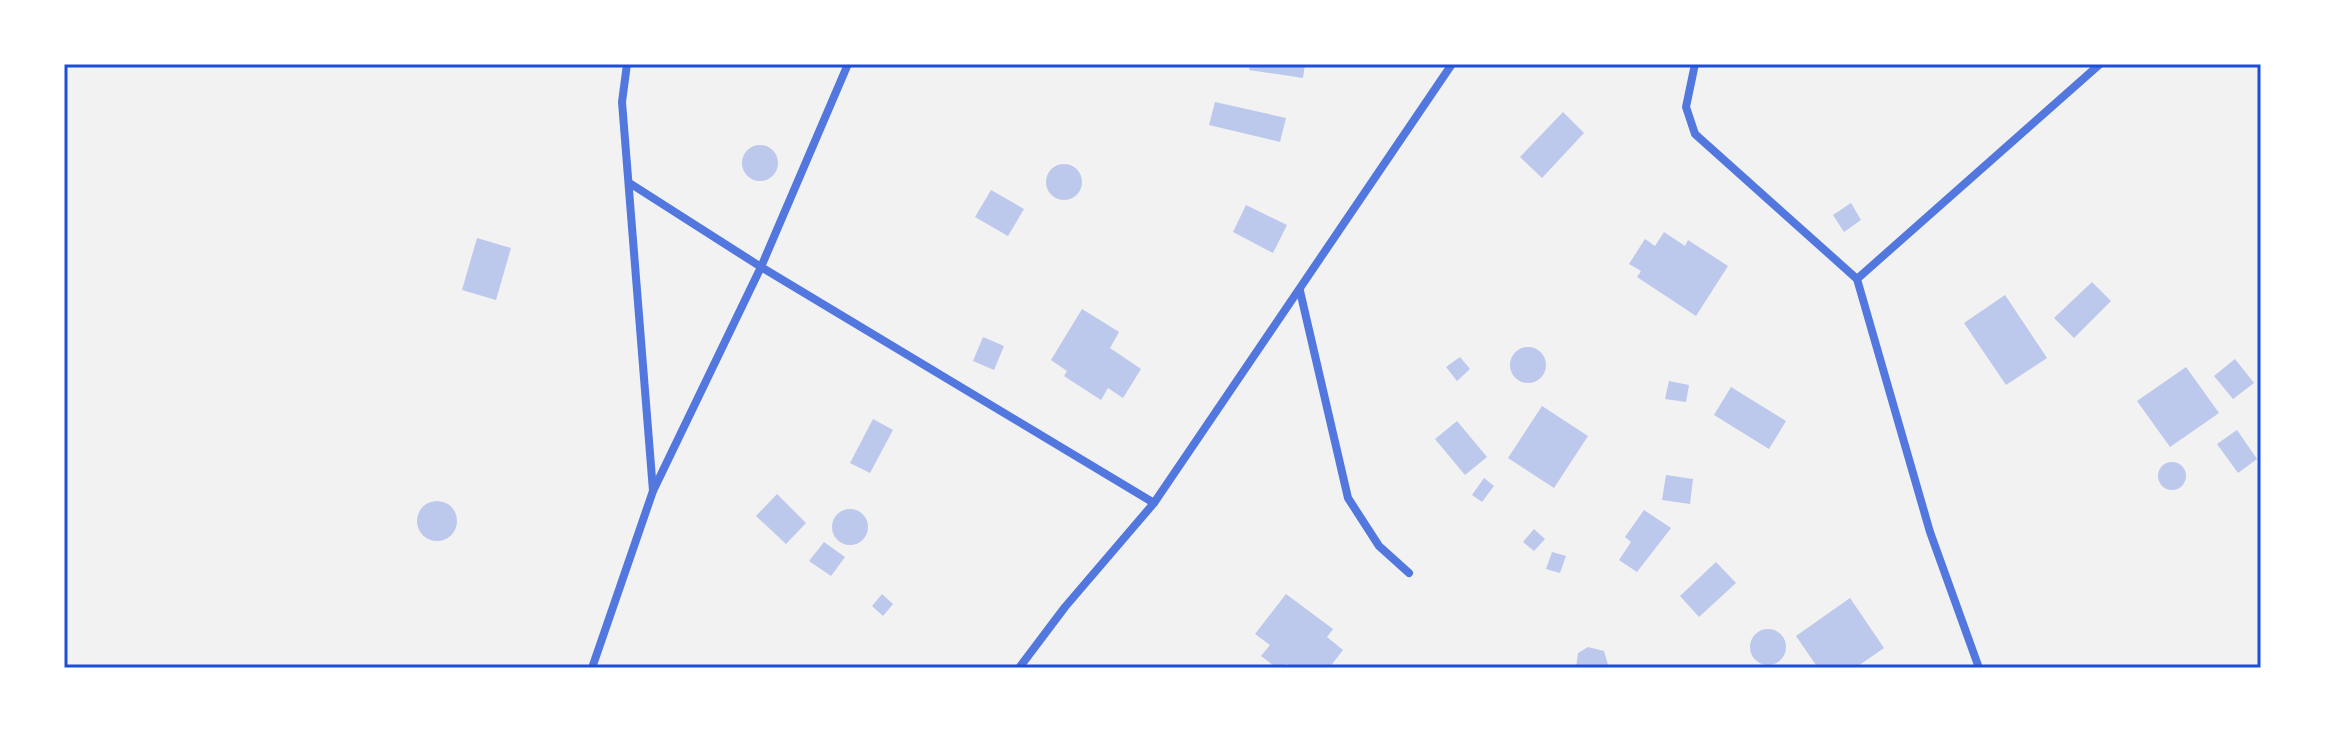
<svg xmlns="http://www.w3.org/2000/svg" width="2325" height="732" font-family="Commissioner,sans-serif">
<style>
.building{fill:#bdc9ec}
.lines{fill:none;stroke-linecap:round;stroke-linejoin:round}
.minor{stroke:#5277de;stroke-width:8}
.neatline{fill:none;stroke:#1d4ed8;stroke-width:3}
</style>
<rect width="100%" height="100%" fill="#f2f2f2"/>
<!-- building -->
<g class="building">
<path d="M1250,64H1305L1303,78L1249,70Z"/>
<path d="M1215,102L1286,118L1280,142L1209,125Z"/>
<path d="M1563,112L1584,133L1542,178L1520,157Z"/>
<circle cx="760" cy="163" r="18"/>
<circle cx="1064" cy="182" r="18"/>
<path d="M991,190L1024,209L1008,236L975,217Z"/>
<path d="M1851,203L1861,220L1844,232L1833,215Z"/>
<path d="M1246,205L1287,225L1273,253L1233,232Z"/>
<path d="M1664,232L1685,246L1688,240L1728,266L1696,316L1637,277L1641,271L1629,264L1645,239L1655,246Z"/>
<path d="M477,238L511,248L496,300L462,290Z"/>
<path d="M2092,282L2111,301L2074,338L2054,318Z"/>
<path d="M2005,295L2047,358L2006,385L1964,323Z"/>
<path d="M1082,309L1119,332L1110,348L1141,369L1123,398L1108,388L1101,400L1064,376L1067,371L1051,360Z"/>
<path d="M983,337L1004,346L994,370L973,361Z"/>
<circle cx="1528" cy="365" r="18"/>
<path d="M1460,357L1470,369L1457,381L1446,367Z"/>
<path d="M2235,359L2254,383L2233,399L2214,376Z"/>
<path d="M2186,367L2219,413L2170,447L2137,401Z"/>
<path d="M1669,381L1689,385L1686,402L1665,399Z"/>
<path d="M1731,387L1786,421L1769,449L1714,415Z"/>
<path d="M1542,406L1588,436L1554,488L1508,458Z"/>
<path d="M873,419L893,430L870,473L850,463Z"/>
<path d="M1457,421L1487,457L1465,475L1435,439Z"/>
<path d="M2237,430L2257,459L2238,473L2217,444Z"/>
<circle cx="2172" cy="476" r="14"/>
<path d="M1666,475L1693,479L1690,504L1662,500Z"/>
<path d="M1484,478L1494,486L1482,502L1472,495Z"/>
<path d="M777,494L806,523L786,544L756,516Z"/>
<circle cx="437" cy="521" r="20"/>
<circle cx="850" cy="527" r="18"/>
<path d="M1644,510L1671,528L1637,572L1619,560L1631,542L1625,537Z"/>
<path d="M1534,529L1545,539L1534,551L1523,542Z"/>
<path d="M824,542L845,557L831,576L809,561Z"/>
<path d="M1552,552L1566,556L1560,573L1546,569Z"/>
<path d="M1716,562L1736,583L1699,617L1680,596Z"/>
<path d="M882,594L893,604L883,616L872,606Z"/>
<path d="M1286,594L1333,629L1327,637L1343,650L1329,668H1292L1287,664L1277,668L1261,656L1270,645L1255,634Z"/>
<path d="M1850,598L1884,648L1855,668H1818L1796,636Z"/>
<circle cx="1768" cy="647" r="18"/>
<path d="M1588,647L1604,651L1609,668H1576L1578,653Z"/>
</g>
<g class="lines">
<!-- minor -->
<g class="minor">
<path d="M1695,64L1686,107L1695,134L1857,279L1930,532L1979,668"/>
<path d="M631,184L761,267L1154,503"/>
<path d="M1857,279L2100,64"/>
<path d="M1300,291L1348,498L1379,546L1409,573"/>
<path d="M653,491L761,267L848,64"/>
<path d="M592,668L653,491L622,102L627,64"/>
<path d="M1019,668L1065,607L1154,503L1452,64"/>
</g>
</g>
<!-- border -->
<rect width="2325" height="732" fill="none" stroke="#ffffff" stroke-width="132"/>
<rect x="66" y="66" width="2193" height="600" class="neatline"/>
</svg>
